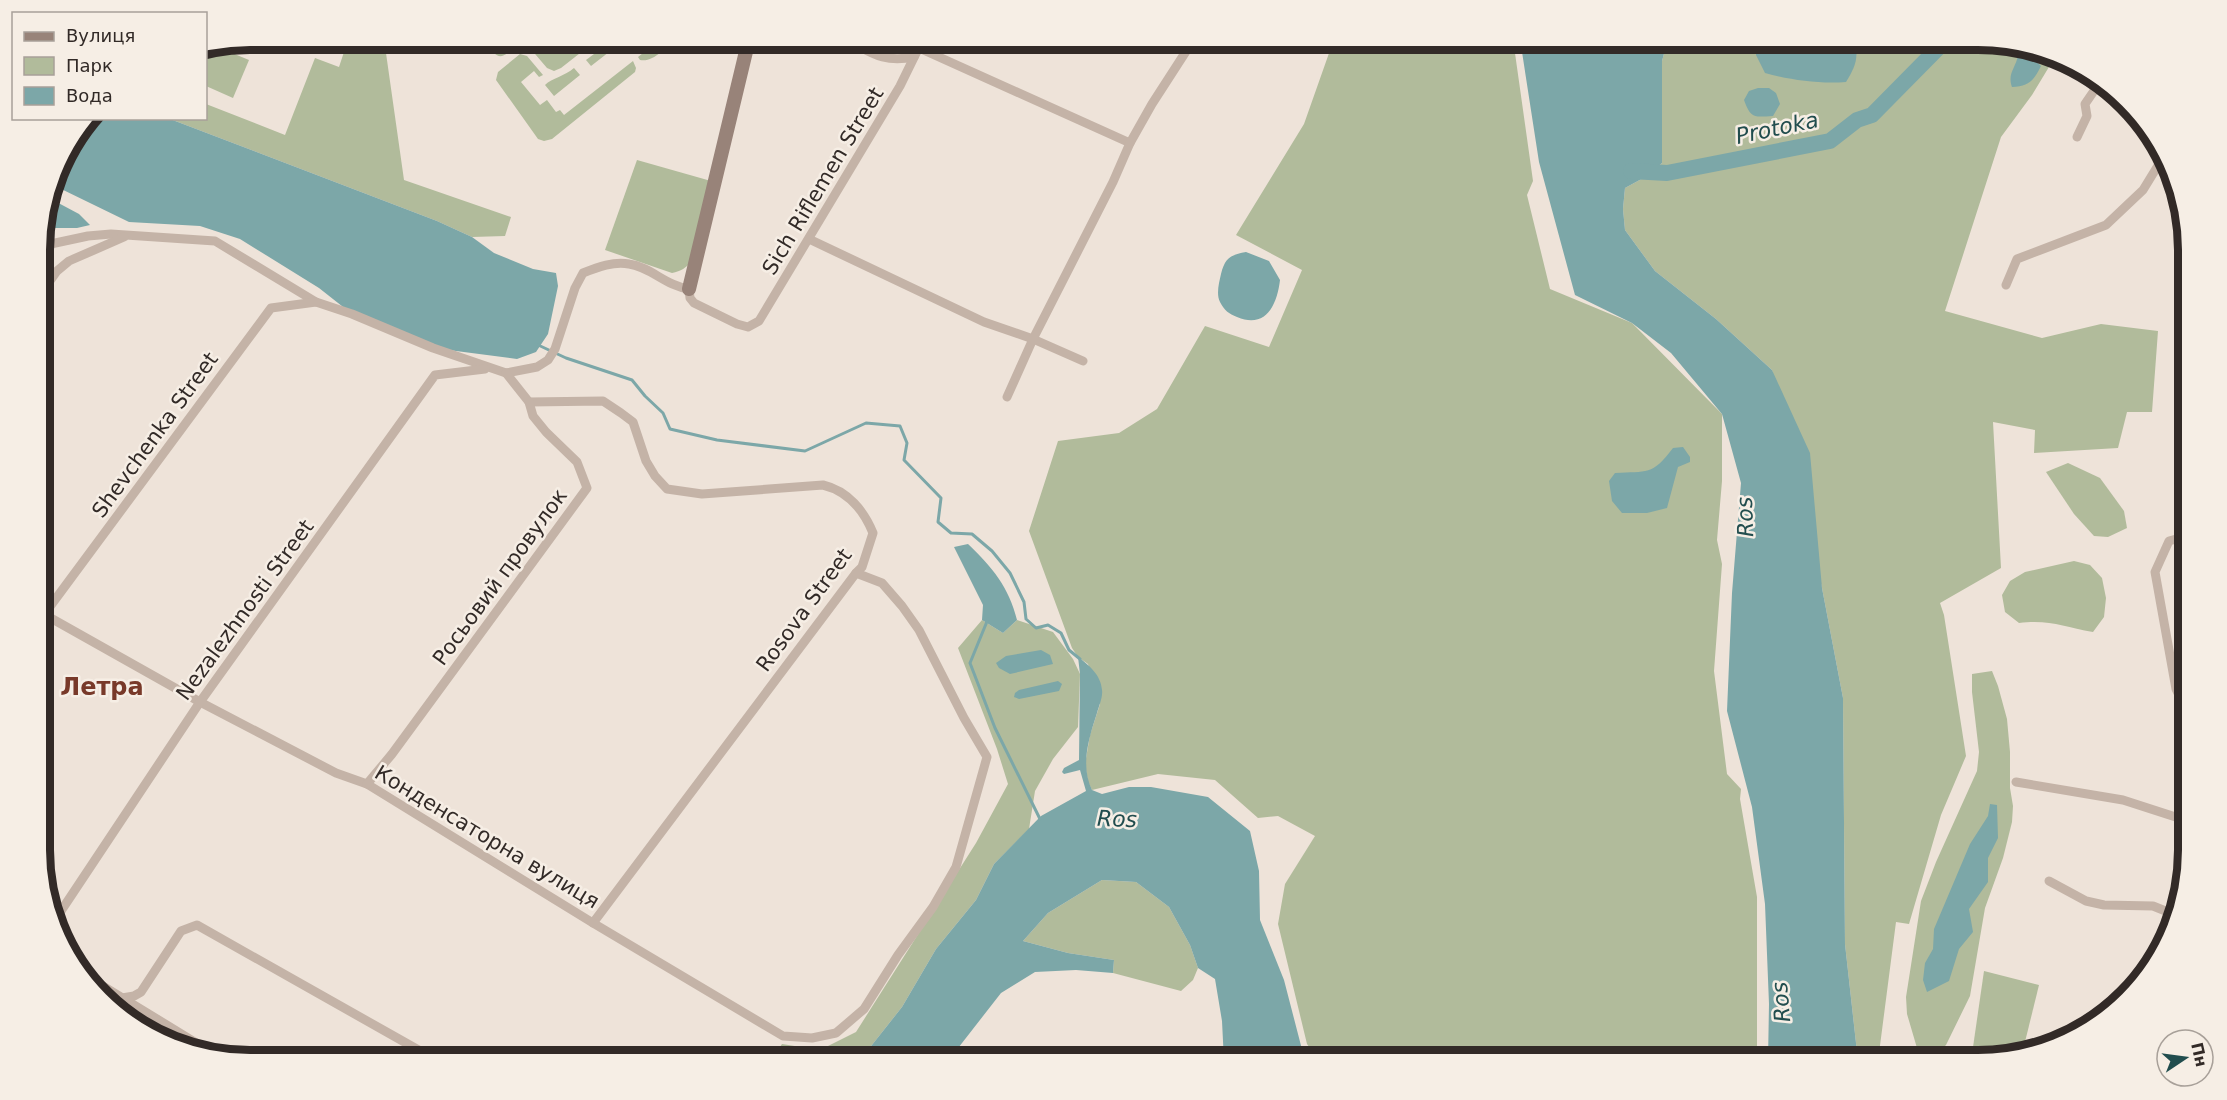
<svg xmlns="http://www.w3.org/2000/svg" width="2227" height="1100" font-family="'DejaVu Sans',sans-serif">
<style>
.green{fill:#b1bb9b}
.water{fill:#7ca7a8}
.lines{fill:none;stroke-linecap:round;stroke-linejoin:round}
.stream{stroke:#7ca7a8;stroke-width:3}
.river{stroke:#7ca7a8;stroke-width:16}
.street{stroke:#c4b3a7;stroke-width:9}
.secondary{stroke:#988379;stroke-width:14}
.labels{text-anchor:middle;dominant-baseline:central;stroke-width:5;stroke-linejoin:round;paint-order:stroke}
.street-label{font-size:21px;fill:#322a27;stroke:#f6eee5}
.water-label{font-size:22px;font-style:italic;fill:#214d4e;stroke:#f6eee5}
.quarter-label{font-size:24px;font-weight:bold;fill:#783929;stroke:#f6eee5}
.rim{fill:none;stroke:#322a27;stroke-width:8}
</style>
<rect width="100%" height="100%" fill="#eee3d9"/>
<!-- green -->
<g class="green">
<path d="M322,39H384L404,180L511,217L505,236L472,237L437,221L170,119L206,118V104L285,135L315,58L339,67L345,49Z"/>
<path d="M482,39H501L505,44L511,39H598L561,68L554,71L547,68L524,41C500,58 502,65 482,39Z"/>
<path d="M614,39L618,45L591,66L586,60Z"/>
<path d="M661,39H676C666,47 653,63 640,60L638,57Z"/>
<path d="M1334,39H1513L1533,181L1527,195L1550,289L1632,323L1722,414V481L1717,540L1722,564L1714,671L1727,774L1741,789L1740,799L1757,897V1061H1319L1307,1044L1278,924L1285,884L1315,836L1278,816L1258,818L1215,780L1158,774L1092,790L1088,782L1085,764L1090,735L1100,704L1088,664L1078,657L1072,648L1029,531L1058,441L1119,433L1157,409L1205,326L1269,347L1302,270L1236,235L1304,124Z"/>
<path d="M1668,39H1977L2055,57L2032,95L2001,137L1945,311L2042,338L2101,324L2158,331L2152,412H2127L2118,448L2034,453L2035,430L1993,422L2001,568L1940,603L1944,615L1966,756L1941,815L1909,924L1896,922L1878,1061H1858L1845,944L1843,698L1822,588L1772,370L1716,319L1655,271L1625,230L1623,209L1625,188L1647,176L1662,163V61Z"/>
<path d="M215,46L249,60L233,98L206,86V48Z"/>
<path d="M520,54L527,56L543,75L539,77L534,71L521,82L540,105L547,100L556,112L560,110L564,115L633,61L636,68L635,72L552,139L544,141L538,139L496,80L498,72Z"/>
<path d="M574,68L580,75L554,96L545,85C552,78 565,76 574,68Z"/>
<path d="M637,160L711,181L692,261C686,268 681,271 672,273L605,250Z"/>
<path d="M2068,463L2100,478L2124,511L2127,528L2108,537L2094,536L2074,514L2046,472Z"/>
<path d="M2074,561L2090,565L2102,578L2106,598L2104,617L2093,632C2064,627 2049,619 2019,623L2005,612L2002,595L2010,581L2025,572Z"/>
<path d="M982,620L1003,633L1017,620L1053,632L1073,659L1080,674L1078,727L1053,759L1035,791L1029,829L994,864L976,900L936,949L902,1007L864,1055L857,1061H770L782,1044L820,1050L856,1032L976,843L1008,784L997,749L958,648Z"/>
<path d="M1992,671L1998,686L2007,719L2010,752V788L2013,806L2012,822L2003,858L1985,908L1970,996L1946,1045L1933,1057L1917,1048L1907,1014L1906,997L1909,978L1921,901L1936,862L1977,771L1979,752L1972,692V674Z"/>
<path d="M1102,880L1136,882L1169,907L1190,945L1198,968L1193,980L1181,991L1113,973L1114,960L1068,953L1023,941L1048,913Z"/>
<path d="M1984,971L2039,985L2023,1050L1991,1061H1971Z"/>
</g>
<!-- water -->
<g class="water">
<path d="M1520,39H1668L1662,61V163L1647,176L1625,188L1623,209L1625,230L1655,271L1716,319L1772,370L1810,453L1822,588L1843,698L1845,944L1858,1061H1768L1769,1004L1765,904L1752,807L1727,711L1732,593L1741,483L1722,414L1671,353L1632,323L1575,295L1539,162Z"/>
<path d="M1760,39H1852C1861,54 1855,68 1846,82C1819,84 1790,80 1765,73L1756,55L1757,41Z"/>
<path d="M2023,52L2032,57L2041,66C2034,80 2029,87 2012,87C2007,73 2016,68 2018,55Z"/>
<path d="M1758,88H1769L1776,93L1780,104L1773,116C1754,117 1751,119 1744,100L1749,91Z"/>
<path d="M90,119H170L437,221L472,237L494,253L533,269L556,273L558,286L548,334L536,352L517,359L433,348L352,314L319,288L240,239L200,226L129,222L53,185L61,157Z"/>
<path d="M49,198L79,214L90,225L77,228H42Z"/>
<path d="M1246,252L1269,261L1280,280C1277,305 1266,329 1237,317C1229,314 1224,310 1220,302C1216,294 1219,283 1221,274C1225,258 1230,255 1246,252Z"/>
<path d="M1683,447L1690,457V462L1678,467L1667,508L1647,513H1622L1612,501L1609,481L1615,473C1647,471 1652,476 1673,448Z"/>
<path d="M968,544C992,567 1009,587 1017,620L1003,633L982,620L983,605L954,547Z"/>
<path d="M1041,650L1050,655L1053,664L1010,674L999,668L996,663L1006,656Z"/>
<path d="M1078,657C1089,665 1101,675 1102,690C1103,697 1099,706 1097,713C1089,738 1080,765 1092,790L1102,794L1129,787H1151L1208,797L1250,831L1259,871L1260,920L1284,980L1305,1061H1224L1222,1021L1215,979L1198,968L1190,945L1169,907L1136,882L1102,880L1048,913L1023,941L1068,953L1114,960L1113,973L1076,970L1035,972L1001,993L948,1061H857L864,1055L902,1007L936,949L976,900L994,864L1041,816L1086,791L1080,770L1064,774L1062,772L1064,768L1079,760L1080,674Z"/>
<path d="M1058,681L1062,684L1059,691L1019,699L1014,697L1015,693L1019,690Z"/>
<path d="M1990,804L1997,805L1998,838L1988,858V882L1969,909L1973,932L1959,949L1949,981L1927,992L1923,980L1925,963L1933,949L1934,929L1970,844L1988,816Z"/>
</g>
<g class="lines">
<!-- stream -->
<g class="stream">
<path d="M536,344L566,358L632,380L645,396L663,413L670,429L717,440L805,451L866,423L900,426L907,443L904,460L941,498L938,522L951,533L972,534L992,551L1010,573L1024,602L1026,619L1036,628L1048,625L1061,633L1069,650L1080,659"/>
<path d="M988,619L970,663L995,728L1040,819"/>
</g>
<!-- river -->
<path class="river" d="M1631,171L1667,173L1830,141L1857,120L1872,115L1947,39"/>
<!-- street -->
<g class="street">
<path d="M845,39C872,53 883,63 914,57"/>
<path d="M919,48L1130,143"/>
<path d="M2077,137L2087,116L2085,104L2098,85"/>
<path d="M809,239L984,322L1033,339L1083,361"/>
<path d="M39,244L46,245L88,236L111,234L215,241L316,302L352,314L433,348L506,373L537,367L548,360L555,349L575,288L583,273C598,267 614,261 629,264C651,267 666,286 689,289L690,298L694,303L737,324L748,327L759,321L900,86L923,39"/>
<path d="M2006,285L2017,259L2106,225L2143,190L2162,159"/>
<path d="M40,295L57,271L69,261L124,237"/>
<path d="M1007,397L1033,339L1113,182L1130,143L1152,104L1194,39"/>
<path d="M529,402L603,401L621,413L633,422L646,461L655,476L667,489L702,494L823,485C848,491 864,511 873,533L862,567L856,573L593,923"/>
<path d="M40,612L200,702L336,773L367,784L593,923L783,1036L812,1038L836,1033L864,1009L898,955L933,907L956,867L987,757L964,718L919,630L902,606L882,583L856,573"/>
<path d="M40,620L271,308L316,302"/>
<path d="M2180,697L2176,689L2155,572L2169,541L2187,536"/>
<path d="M2016,782L2123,800L2188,821"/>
<path d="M367,784L392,754L587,488L577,462L546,432L533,416L529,402L506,373"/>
<path d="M2049,881L2086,901L2104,905L2153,906L2173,914"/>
<path d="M57,917L200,702L435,375L485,369"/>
<path d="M80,972L211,1052"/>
<path d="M122,998L134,996L141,992L181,931L197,925L438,1061"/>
</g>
<!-- secondary -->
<path class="secondary" d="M689,289L749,39"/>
</g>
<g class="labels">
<!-- street labels -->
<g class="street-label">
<text transform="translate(823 181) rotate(-59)">Sich Riflemen Street</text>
<text transform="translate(155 435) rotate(-54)">Shevchenka Street</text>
<text transform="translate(500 577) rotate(-54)">Росьовий провулок</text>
<text transform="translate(245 610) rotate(-54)">Nezalezhnosti Street</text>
<text transform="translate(804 610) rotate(-54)">Rosova Street</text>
<text transform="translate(487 837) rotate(31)">Конденсаторна вулиця</text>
</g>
<!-- water labels -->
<g class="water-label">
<text transform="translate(1777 128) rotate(-12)">Protoka</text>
<text transform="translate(1745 517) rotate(-92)">Ros</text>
<text transform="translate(1117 819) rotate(2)">Ros</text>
<text transform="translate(1781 1002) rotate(-95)">Ros</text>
</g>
<!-- quarter labels -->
<g class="quarter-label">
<text x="102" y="687">Летра</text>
</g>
</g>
<!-- crop -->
<path d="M0 0H2227V1100H0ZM250 50H1978A200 200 0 0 1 2178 250V850A200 200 0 0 1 1978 1050H250A200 200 0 0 1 50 850V250A200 200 0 0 1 250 50Z" fill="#f6eee5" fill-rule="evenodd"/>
<path class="rim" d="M250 50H1978A200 200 0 0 1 2178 250V850A200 200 0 0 1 1978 1050H250A200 200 0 0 1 50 850V250A200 200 0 0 1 250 50Z"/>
<!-- legend -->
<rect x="12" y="12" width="195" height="108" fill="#f6eee5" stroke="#a8a099" stroke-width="1.5"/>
<rect x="24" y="32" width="30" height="9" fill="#988379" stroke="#a8a099" stroke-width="1.5"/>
<text x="66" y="42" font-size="18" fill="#322a27">Вулиця</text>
<rect x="24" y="57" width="30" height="18" fill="#b1bb9b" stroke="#a8a099" stroke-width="1.5"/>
<text x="66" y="72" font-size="18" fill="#322a27">Парк</text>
<rect x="24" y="87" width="30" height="18" fill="#7ca7a8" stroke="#a8a099" stroke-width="1.5"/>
<text x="66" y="102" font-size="18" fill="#322a27">Вода</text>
<!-- north arrow -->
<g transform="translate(2185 1058) rotate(77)"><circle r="28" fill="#f6eee5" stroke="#a8a099" stroke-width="1.5"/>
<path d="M0-4.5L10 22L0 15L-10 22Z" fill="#214d4e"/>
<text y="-9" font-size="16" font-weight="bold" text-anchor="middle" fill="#322a27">Пн</text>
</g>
</svg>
